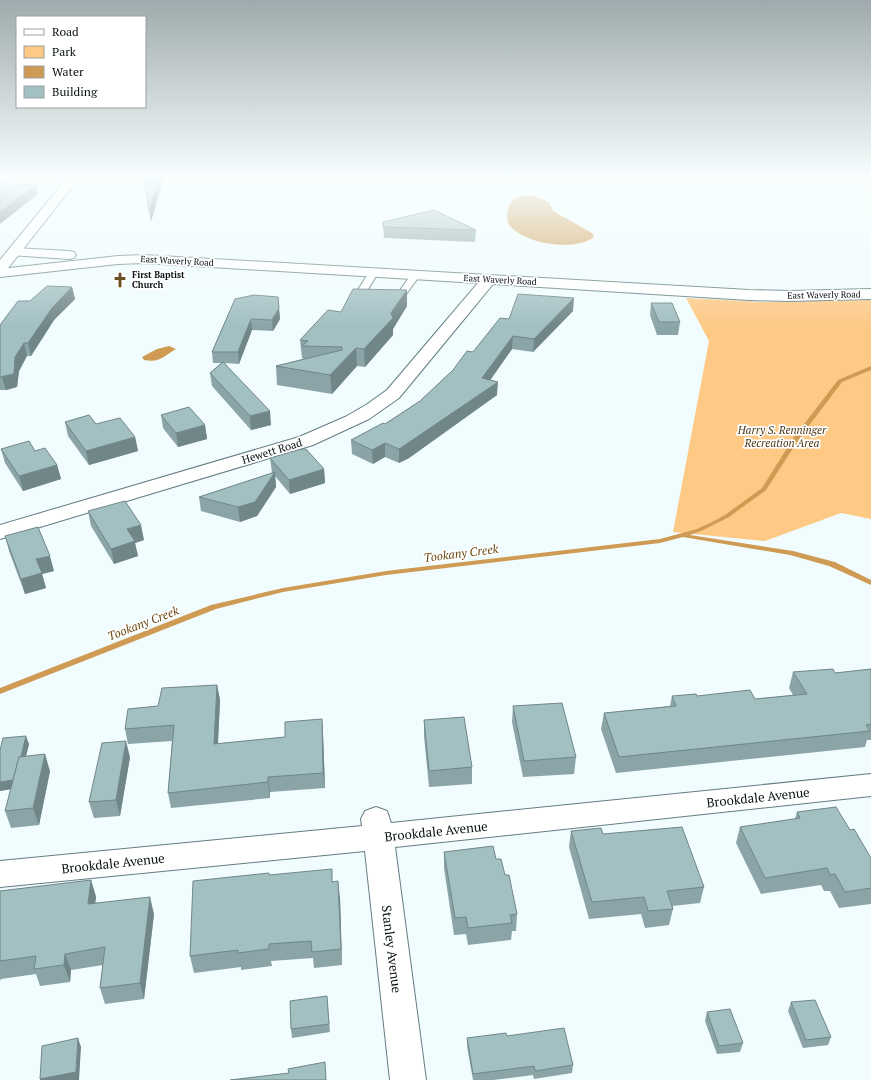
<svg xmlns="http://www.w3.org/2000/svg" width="871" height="1080" font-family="'PT Serif',serif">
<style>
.green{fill:#fdc985}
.water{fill:#cf9b54}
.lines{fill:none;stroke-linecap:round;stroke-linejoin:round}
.stream{fill:#cf9b54;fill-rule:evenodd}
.lane-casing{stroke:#627d81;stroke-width:2}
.street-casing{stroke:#627d81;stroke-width:2}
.secondary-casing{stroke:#627d81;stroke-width:2}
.lane{fill:#fff;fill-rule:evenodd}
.street{fill:#fff;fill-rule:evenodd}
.secondary{fill:#fff;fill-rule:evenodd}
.wall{fill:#8ba4a7}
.shaded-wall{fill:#718688}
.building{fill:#a2bfc2;stroke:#718688}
.labels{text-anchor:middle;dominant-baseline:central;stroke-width:3.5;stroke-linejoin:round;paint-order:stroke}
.far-street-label{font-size:9px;fill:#071113;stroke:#fff}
.far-poi-label{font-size:9px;font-weight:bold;fill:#071113;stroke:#fff;text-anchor:start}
.park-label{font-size:11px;font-style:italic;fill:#4e3819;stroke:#fff}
.street-label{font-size:11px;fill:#071113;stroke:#fff}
.water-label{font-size:12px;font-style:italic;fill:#6c4811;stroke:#fff}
.near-street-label{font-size:13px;fill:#071113;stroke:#fff}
</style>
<rect width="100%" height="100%" fill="#f0fcfd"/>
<!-- green -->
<path class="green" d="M686,298L763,302L871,300V519L841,513L765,541L673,532L709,341Z"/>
<!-- water -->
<g class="water">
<path d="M534,196L549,202L553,211L592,233L594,237C575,252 525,244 510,226C505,220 507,205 513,200C519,195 528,196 534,196Z"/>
<path d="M169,346L176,349C164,356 160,363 144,360L142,357L157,349Z"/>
</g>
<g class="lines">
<!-- stream -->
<path class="stream" d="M871,366V370L842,382L799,439L766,490L729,517L701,531L690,535L793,551L835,562L871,580V585L829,566L790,555L683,537L660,543L386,575L283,592L216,609L0,694V688L211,605L283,588L386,571L660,539L697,529L712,522L725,515L762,488L794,437L838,380Z"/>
<!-- lane casing -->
<g class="lane-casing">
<g id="lane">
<path d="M373,270L378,273L365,294L372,296L374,298L369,301L356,298L354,296L370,271Z"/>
<path d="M415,272L420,275L402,300L389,301L387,299L389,297L396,296L412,273Z"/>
</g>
</g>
<!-- street casing -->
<g class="street-casing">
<g id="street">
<path d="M15,248L69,251L74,252L76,255L74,258L69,259L10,255L8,252L10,249Z"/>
<path d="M144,255L749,290L789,291L871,289V299L789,301L749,300L493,284L399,398L369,419L313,445L0,539V525L299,437L345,417L366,405L387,390L478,283L144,263L118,264L0,277V269L118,256Z"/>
<path d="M871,774V796L395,847L426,1080H390L365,851L0,887V861L362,826L361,819L365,811L376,807L387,811L391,823Z"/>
</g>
</g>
<!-- secondary casing -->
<g class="secondary-casing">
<path id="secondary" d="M68,177H80L5,272L0,273V260Z"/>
</g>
<!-- lane -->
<use href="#lane" class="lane"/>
<!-- street -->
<use href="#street" class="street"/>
<!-- secondary -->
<use href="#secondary" class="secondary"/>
</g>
<!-- wall -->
<g class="wall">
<path d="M383,222L476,230L475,242L384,238Z"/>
<path d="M72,287L75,299L54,320L31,356H27L19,371L17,387L6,390H0V325L30,301Z"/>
<path d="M407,290V306L393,329V335L365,367L357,366L332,394L277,385L276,366L303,359V358H302L300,340L341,312Z"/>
<path d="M278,297L280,319L273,331L252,330L239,364L225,363L271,425L251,430L212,386L210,373L221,363H213L212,352L235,299Z"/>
<path d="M651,303L680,322L678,335H657L650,315Z"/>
<path d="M573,311L533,352L512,349L490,380L497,395L409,458L399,463L385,457L373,464L352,454L351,440L385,424L420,401L509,319Z"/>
<path d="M161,415L205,425L207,439L178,447L163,428Z"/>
<path d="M65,422L96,424L135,437L138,451L89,465L68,436Z"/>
<path d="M1,449L35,451L57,465L61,479L23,491L5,463Z"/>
<path d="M270,458L324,469L325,483L290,494L275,476L276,487L257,516L240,522L201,511L199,497L272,473Z"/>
<path d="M88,511L144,540L135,543L138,556L114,564L91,526Z"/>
<path d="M5,536L54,571L42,574L46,588L25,594L9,551Z"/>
<path d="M871,669V740H867L865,747L616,773L601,729L604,713L670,706L672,696H697L755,699L793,695L789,688L793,672L835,673Z"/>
<path d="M217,685L220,700L218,744L285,737L322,719L323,734L325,788L270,792V798L171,808L168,793L172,741L128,744L125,729L158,706Z"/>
<path d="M513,706L576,757L574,774L523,777L512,722Z"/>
<path d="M424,720L472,767V784L429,787L424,736Z"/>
<path d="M29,744L26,756L50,771L39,825L11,828L5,811L11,789L0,791Z"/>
<path d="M130,757L120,816L94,818L89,802Z"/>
<path d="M797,812L850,830L871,858V904L839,908L830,891H824L821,885L761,894L736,843L740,827L795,819Z"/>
<path d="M571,831L603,834L704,887L700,903L672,906L673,909L669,925L645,928L641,914L589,919L569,847Z"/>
<path d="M444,852L496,859L505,875L517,914L516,931H512L511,940L468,945L466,934L454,935L444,868Z"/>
<path d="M270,875L333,882L340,898L342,965L314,968L313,958L271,961L272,966L241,970V967L194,973L190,956Z"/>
<path d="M91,880L96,897L95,903L154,914L144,999L105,1004L100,988L103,965L71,970L70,982L40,986L36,974L1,979L0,981V891Z"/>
<path d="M327,996L330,1032L292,1038L291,1029Z"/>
<path d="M791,1002L831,1037L828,1045L803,1048L788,1011Z"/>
<path d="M707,1012L743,1043L740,1052L717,1054L705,1021Z"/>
<path d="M507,1036L573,1065L572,1073L534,1079L533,1075L493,1080H473L467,1046V1038Z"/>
</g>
<!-- shaded-wall -->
<g class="shaded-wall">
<path d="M160,177H164L151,222L149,211Z"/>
<path d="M36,185L38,194L0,224V212Z"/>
<path d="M72,287L75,299L54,320L31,356L28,343L52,308Z"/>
<path d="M407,290V306L393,329V335L365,367L364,349L391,313Z"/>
<path d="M278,297L280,319L273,331L272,320Z"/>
<path d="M574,298L573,311L533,352L534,339Z"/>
<path d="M251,319L252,330L239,364L238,352Z"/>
<path d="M513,336L512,349L482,392V378Z"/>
<path d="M24,343L27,356L19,371L17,387L6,390L2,377Z"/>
<path d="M356,348L357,366L332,394L330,375Z"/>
<path d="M498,382L497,395L409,458L399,463V449Z"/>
<path d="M270,411L271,425L251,430L250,416Z"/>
<path d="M205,425L207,439L178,447L176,433Z"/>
<path d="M135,437L138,451L89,465L86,451Z"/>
<path d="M385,443V457L373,464L372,450Z"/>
<path d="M57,465L61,479L23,491L19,476Z"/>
<path d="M324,469L325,483L290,494L289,480Z"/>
<path d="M275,472L276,487L257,516L240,522L238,507Z"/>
<path d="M141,525L144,540L135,543L138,556L114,564L111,549L127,529Z"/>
<path d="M50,556L54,571L42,574L46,588L25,594L21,579L36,559Z"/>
<path d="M217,685L220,700L217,759L214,744Z"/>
<path d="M322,719L323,734L325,788L323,773Z"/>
<path d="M26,736L29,744L18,788L0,791V782Z"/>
<path d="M126,741L130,757L120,816L116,800Z"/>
<path d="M45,754L50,771L39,825L33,808Z"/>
<path d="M268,777L270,792V798L268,782Z"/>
<path d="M91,880L96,897L93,921L88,904Z"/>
<path d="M338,881L340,898L342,965L341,949Z"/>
<path d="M150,897L154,914L144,999L140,983Z"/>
<path d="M65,954L71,970L70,982L64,965Z"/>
<path d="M78,1038L81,1047L79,1080H40V1079Z"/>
</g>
<!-- building -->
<g class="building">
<path d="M144,177H160L149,211Z"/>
<path d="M0,183L36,185L0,212Z"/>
<path d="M434,210L476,230L383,227V222Z"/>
<path d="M47,286L72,287L52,308L28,343H24L15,357L14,374L0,377V325L18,301H30Z"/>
<path d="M353,289L407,290L391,313L393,318L364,349L356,348L330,375L276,366L342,350V347L302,346L308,341L300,340L328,310L341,312Z"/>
<path d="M518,294L574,298L534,339L513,336L482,378L498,382L408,443L399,449L385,443L372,450L351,440L383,423L385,424L420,401L453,370L467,351L473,352L500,318L509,319Z"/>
<path d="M254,295L278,297L279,308L272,320L251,319L238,352H212L235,299Z"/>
<path d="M651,303H672L680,322H659Z"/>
<path d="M223,362L270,411L250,416L210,373Z"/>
<path d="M189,407L205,425L176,433L161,415Z"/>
<path d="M89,415L96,424L120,418L135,437L86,451L65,422Z"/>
<path d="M29,441L35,451L45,448L57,465L19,476L1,449Z"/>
<path d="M301,449H306L324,469L289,480L270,458Z"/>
<path d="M275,472L255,502L238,507L199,497Z"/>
<path d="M125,501L141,525L127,529L135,541L111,549L88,511Z"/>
<path d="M38,527L50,556L36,559L42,573L21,579L5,536Z"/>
<path d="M833,669L835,673L871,669V724L866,725L870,731L619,757L604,713L676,706L672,696L696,694L697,696L750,690L755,699L807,694L793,672Z"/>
<path d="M217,685L214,744L285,737V722L322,719L323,773L268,777V782L168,793L174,725L125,729L128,709L158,706L162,688Z"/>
<path d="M562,703L576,757L524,761L513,706Z"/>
<path d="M464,717L472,767L429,771L424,720Z"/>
<path d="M26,736L21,757H19L13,780L0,782V750L3,738Z"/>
<path d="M126,741L116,800L89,802L102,743Z"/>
<path d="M45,754L33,808L5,811L19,757Z"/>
<path d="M836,807L850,830L854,829L871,858V888L845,892L835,874L830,875L827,868L765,878L740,827L800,818L797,812Z"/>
<path d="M682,827L704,887L667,891L673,909L648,911L644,897L592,902L571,831L601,828L603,834Z"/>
<path d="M493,846L496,859H501L505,875H509L517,914L510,915L512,923L468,928L466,917L455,918L444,852Z"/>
<path d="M332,869V882L338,881L341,949L312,952L311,941L269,944V949L238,953V950L190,956L193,881L269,873V875Z"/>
<path d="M91,880L88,904L150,897L140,983L100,988L105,947L65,954L64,965L34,969L36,956L0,961V891Z"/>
<path d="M327,996L329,1024L291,1029L290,1001Z"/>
<path d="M815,1000L831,1037L806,1040L791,1002Z"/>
<path d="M730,1009L743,1043L719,1046L707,1012Z"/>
<path d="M564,1028L573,1065L535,1071L534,1066L473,1074L467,1038L506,1033L507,1036Z"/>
<path d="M78,1038L76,1072L40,1079L42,1046Z"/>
<path d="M325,1062L326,1080H230L289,1073L288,1069Z"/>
</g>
<!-- sky -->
<linearGradient id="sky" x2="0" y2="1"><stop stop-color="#9eaaad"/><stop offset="0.54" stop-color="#f8fefe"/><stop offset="1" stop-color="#f8fefe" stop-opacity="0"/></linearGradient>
<rect width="871" height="328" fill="url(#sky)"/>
<!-- icons -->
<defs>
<g id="church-bare" transform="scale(1.2)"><path d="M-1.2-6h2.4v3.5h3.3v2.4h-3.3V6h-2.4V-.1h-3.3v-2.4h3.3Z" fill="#6e4f24" stroke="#fff" stroke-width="2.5" paint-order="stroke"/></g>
</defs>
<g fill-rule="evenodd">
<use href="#church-bare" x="120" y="280"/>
</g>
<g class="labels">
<!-- far-street labels -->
<g class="far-street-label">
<text transform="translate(177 261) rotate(3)">East Waverly Road</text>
<text transform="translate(500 280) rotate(3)">East Waverly Road</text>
<text transform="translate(824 295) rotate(-1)">East Waverly Road</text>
</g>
<!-- far-poi labels -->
<g class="far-poi-label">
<text x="132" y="275">First Baptist<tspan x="132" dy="10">Church</tspan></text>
</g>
<!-- park labels -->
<g class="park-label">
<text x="782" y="430">Harry S. Renninger<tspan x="782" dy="13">Recreation Area</tspan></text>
</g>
<!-- street labels -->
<g class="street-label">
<text transform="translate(272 451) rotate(-17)">Hewett Road</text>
</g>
<!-- water labels -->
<g class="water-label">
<text transform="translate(461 553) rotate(-7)">Tookany Creek</text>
<text transform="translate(143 623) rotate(-21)">Tookany Creek</text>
</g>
<!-- near-street labels -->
<g class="near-street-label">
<text transform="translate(758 797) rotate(-6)">Brookdale Avenue</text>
<text transform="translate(436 831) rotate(-6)">Brookdale Avenue</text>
<text transform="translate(113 863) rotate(-6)">Brookdale Avenue</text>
<text transform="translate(392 949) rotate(83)">Stanley Avenue</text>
</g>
</g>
<!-- legend -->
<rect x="16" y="16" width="130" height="92" fill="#ffffff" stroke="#9ca0a1"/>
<rect x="24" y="29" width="20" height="6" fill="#ffffff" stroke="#9ca0a1"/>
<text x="52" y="36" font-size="12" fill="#071113">Road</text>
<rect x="24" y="46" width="20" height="12" fill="#fdc985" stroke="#9ca0a1"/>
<text x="52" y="56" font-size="12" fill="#071113">Park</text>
<rect x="24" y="66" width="20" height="12" fill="#cf9b54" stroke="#9ca0a1"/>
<text x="52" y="76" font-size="12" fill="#071113">Water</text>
<rect x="24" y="86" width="20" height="12" fill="#a2bfc2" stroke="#9ca0a1"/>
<text x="52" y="96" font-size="12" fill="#071113">Building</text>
</svg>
